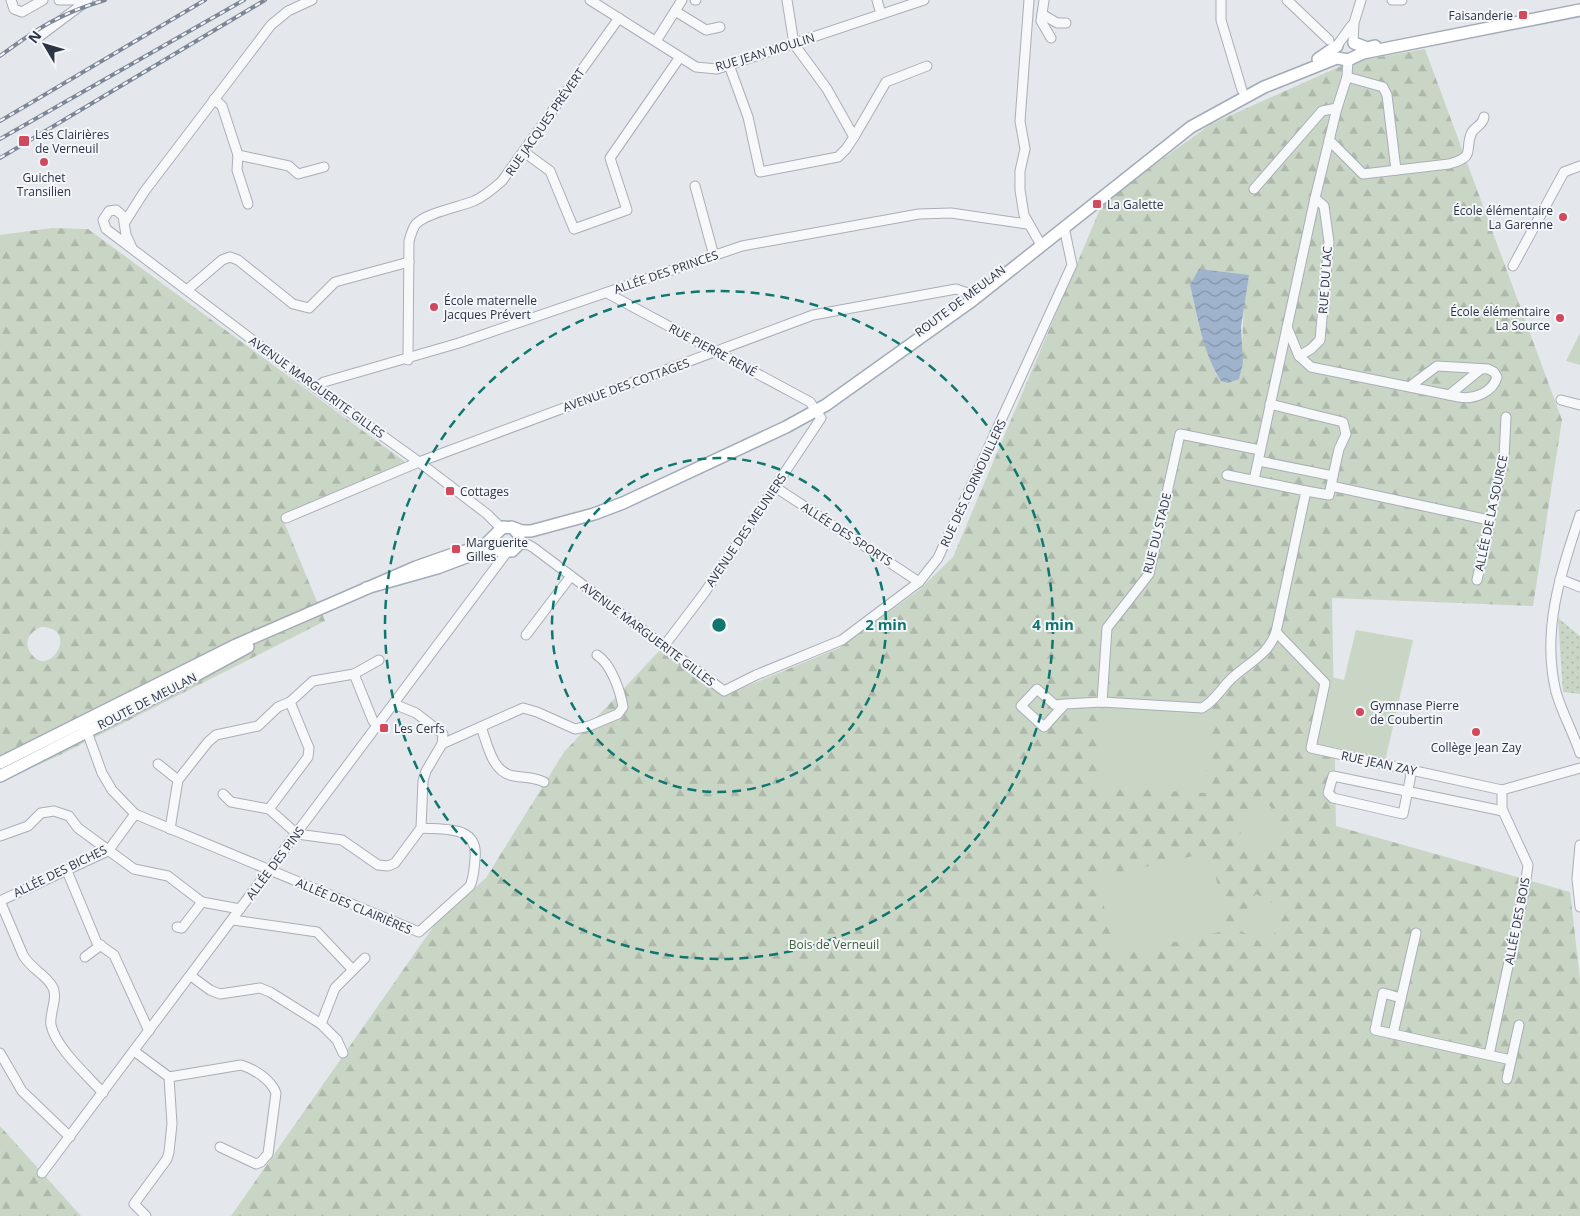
<svg xmlns="http://www.w3.org/2000/svg" width="1580" height="1216" font-family="'Open Sans',sans-serif">
<style>
.forest{fill:url(#forest-firs);fill-rule:evenodd}
.park{fill:url(#park-dots)}
.pitch{fill:#c9d6c5}
.water{fill:url(#water-waves)}
.lines{fill:none;stroke-linecap:round;stroke-linejoin:round}
.minor-casing{stroke:#a9aeb7;stroke-width:11}
.major-casing{stroke:#a3abb8;stroke-width:14}
.minor{stroke:#f7f8fa;stroke-width:9}
.major{stroke:#fff;stroke-width:11}
.rail-casing{stroke:#7d8696;stroke-width:4}
.rail{stroke:#f4f6f9;stroke-width:2;stroke-dasharray:5.5;stroke-linecap:butt}
.ring{fill:none;stroke:#0f766e;stroke-width:2.5;stroke-dasharray:9 6}
.poi-dot{fill:#d1495b;stroke:#f4f6f9;stroke-width:2}
.labels{text-anchor:middle;dominant-baseline:central;stroke-width:4;stroke-linejoin:round;paint-order:stroke}
.poi-label{font-size:12px;fill:#2b3445;stroke:#f4f6f9;text-anchor:start}
.street-label{font-size:12px;fill:#2b3445;stroke:#f4f6f9}
.park-label{font-size:12px;fill:#3f6138;stroke:#f4f6f9}
.centre{fill:#0f766e;stroke:#f4f6f9;stroke-width:2.5}
.ring-label{font-size:15px;text-anchor:middle;font-weight:bold;fill:#0f766e;stroke:#f4f6f9;stroke-width:4;stroke-linejoin:round;paint-order:stroke}
</style>
<defs>
<pattern id="forest-firs" width="22" height="20" patternUnits="userSpaceOnUse" patternTransform="scale(1.25)"><rect width="22" height="20" fill="#c9d6c5"/><path d="M5 1l3.5 6h-7zM16 11l3.5 6h-7z" fill="#adb8ab"/></pattern>
<pattern id="park-dots" width="8" height="8" patternUnits="userSpaceOnUse" patternTransform="scale(1.25)"><rect width="8" height="8" fill="#c9d6c5"/><path d="M2 2h.1M6 6h.1" fill="none" stroke="#adb8ab" stroke-width="1.8" stroke-linecap="round"/></pattern>
<pattern id="water-waves" width="16" height="10" patternUnits="userSpaceOnUse" patternTransform="scale(1.25)"><rect width="16" height="10" fill="#9fb4cc"/><path d="M0 5q4-4 8 0t8 0" fill="none" stroke="#8293a7"/></pattern>
</defs>
<rect width="100%" height="100%" fill="#e4e7ec"/>
<!-- forest -->
<g class="forest">
<path d="M1425,49L1562,420L1533,606L1332,598L1336,826L1570,892L1580,979V1216H231L438,920L486,878L564,752L661,649L723,696L839,648L918,591L953,557L1103,202L1211,124L1350,62ZM1244,304L1242,344L1221,381L1214,370L1203,335Z"/>
<path d="M52,228L88,229L408,464L282,517L325,621L60,755L0,782V235ZM41,627C82,627 48,682 30,652C23,641 31,631 41,627Z"/>
<path d="M0,1126L81,1216H0Z"/>
</g>
<!-- park -->
<path class="park" d="M1558,618L1580,636V694L1563,692Z"/>
<!-- pitch -->
<g class="pitch">
<path d="M1580,333V365L1566,361Z"/>
<path d="M1356,630L1413,640L1385,761L1319,743L1330,677L1344,680Z"/>
<path d="M1103,707L1209,712L1205,793L1099,787Z"/>
<path d="M1268,803L1289,836L1256,857L1235,824Z"/>
<path d="M1210,852L1228,930L1116,955L1097,878Z"/>
<path d="M1256,894L1287,911L1267,946L1236,928Z"/>
</g>
<!-- water -->
<path class="water" d="M1199,269L1249,275L1241,327L1243,363L1239,379L1228,383L1221,381C1203,354 1198,317 1190,285Z"/>
<g class="lines">
<!-- minor casing -->
<g class="minor-casing">
<g id="minor">
<path d="M11,0L14,9L22,12L43,0"/>
<path d="M59,0H86"/>
<path d="M590,0L696,67L717,69L924,0"/>
<path d="M695,0H696"/>
<path d="M877,0L881,14"/>
<path d="M1029,0L1020,121L1025,149L1020,171V190L1024,215L1041,245"/>
<path d="M1044,0L1041,21L1051,38"/>
<path d="M1221,0V20L1242,90"/>
<path d="M1287,0L1329,40"/>
<path d="M1392,0H1402"/>
<path d="M675,11L706,30L720,27"/>
<path d="M1042,14L1057,23H1066"/>
<path d="M36,39L88,0"/>
<path d="M656,41L682,0"/>
<path d="M1353,42L1354,23L1361,0"/>
<path d="M1339,43L1352,25"/>
<path d="M729,65L748,117L760,172L838,157L846,149L854,137L827,89L794,44L787,0"/>
<path d="M1347,77L1383,87L1387,95L1396,170"/>
<path d="M214,99L222,106L238,155L289,166L298,174L324,167"/>
<path d="M854,137L886,82L927,66"/>
<path d="M1329,140L1363,174L1449,164C1478,156 1463,150 1472,132C1476,126 1483,125 1484,117"/>
<path d="M524,152L550,171L574,229L627,210L610,158L680,57"/>
<path d="M238,155L237,170L248,204"/>
<path d="M695,186L714,256"/>
<path d="M1254,189L1322,111L1337,108"/>
<path d="M125,222L144,192L271,25L288,11L312,0"/>
<path d="M132,248L126,235L123,216L116,210L109,211L103,220L106,229L316,388L419,462L487,514L501,528"/>
<path d="M1513,266L1564,172L1580,166"/>
<path d="M187,290L222,260L230,257L238,260L293,304L309,308L335,282L409,262"/>
<path d="M607,293L810,402L821,418L705,592L664,646"/>
<path d="M1287,327L1299,356L1311,367L1459,397C1474,400 1493,392 1497,377L1494,372L1488,369L1437,366L1409,387"/>
<path d="M1299,356L1311,349L1320,340L1329,242L1324,206L1315,198"/>
<path d="M408,360L409,241C411,235 412,229 416,224C426,213 459,207 474,201C485,196 493,189 502,181L619,18"/>
<path d="M316,388L324,382L459,343L742,246L919,214L951,213L1027,224"/>
<path d="M1449,395L1481,369"/>
<path d="M1561,400L1580,405"/>
<path d="M1270,404L1343,422L1346,434L1339,449L1333,476"/>
<path d="M1259,461L1333,476L1331,486L1489,520"/>
<path d="M1254,480L1315,198L1337,108L1347,77L1348,60"/>
<path d="M775,487L919,582"/>
<path d="M1306,491L1329,495L1331,486"/>
<path d="M1580,515C1561,572 1541,630 1556,692C1562,713 1573,732 1580,753"/>
<path d="M286,518L419,462L813,315L956,289L965,292L973,300"/>
<path d="M519,544L529,545L534,548L724,691L756,675L842,640L919,582L938,558L1072,265L1064,227"/>
<path d="M1560,579L1580,587"/>
<path d="M1477,580L1504,457L1506,417"/>
<path d="M1276,632L1325,683L1311,748L1502,790L1580,768"/>
<path d="M526,635L571,576"/>
<path d="M354,674L373,721L378,725"/>
<path d="M290,702L309,748L308,757L269,809L297,834L342,840L378,865L388,866L395,863L421,828L423,781L426,771L442,744L443,734L416,713L394,704"/>
<path d="M1102,702L1107,628L1149,574L1180,434L1260,450"/>
<path d="M1065,704L1055,705L1037,689L1021,706L1044,727L1065,704L1102,702L1202,708C1215,701 1220,690 1230,680C1247,663 1268,656 1276,632L1306,491L1227,475"/>
<path d="M85,726L102,773L112,790L135,814L419,932L470,886C474,877 474,869 475,859C479,825 445,830 421,828"/>
<path d="M481,727C488,745 492,773 514,776C525,778 534,777 544,782"/>
<path d="M442,744L523,708L537,712L575,729L589,726L618,714L623,707C620,690 611,664 597,655"/>
<path d="M158,764L178,780"/>
<path d="M1412,770L1403,814L1333,798L1328,793L1333,776L1503,811"/>
<path d="M223,794L231,802L269,809"/>
<path d="M170,829L178,780L208,742L216,735L258,726L278,707L290,702L313,681L354,674L379,660"/>
<path d="M0,836L28,826L41,813L54,811L69,816L78,828L134,869L168,876L202,902L240,909"/>
<path d="M1580,845L1577,879L1580,907"/>
<path d="M67,871L97,943L114,955L149,1031"/>
<path d="M0,901L23,955C30,968 46,975 52,986C59,997 49,1013 51,1025C56,1048 87,1075 103,1093"/>
<path d="M0,901L108,851L135,814"/>
<path d="M233,920L317,932L352,969"/>
<path d="M177,927L182,928L202,902"/>
<path d="M85,957L101,945"/>
<path d="M191,976L210,990L220,994L260,988L270,992L321,1024L337,1040L343,1053"/>
<path d="M1401,998L1383,993L1375,1030L1511,1060"/>
<path d="M321,1024L335,988L365,958"/>
<path d="M1393,1034L1416,933"/>
<path d="M134,1051L169,1077L172,1124L169,1152L167,1159L134,1204L146,1216"/>
<path d="M0,1053L22,1091L70,1137"/>
<path d="M1489,1055L1525,887L1528,865L1502,809V790"/>
<path d="M169,1077L241,1065C255,1069 271,1080 276,1093L268,1154L261,1162L256,1164L220,1147"/>
<path d="M1507,1079L1519,1025"/>
<path d="M42,1173L507,552"/>
</g>
</g>
<!-- major casing -->
<g class="major-casing">
<g id="major">
<path d="M1354,43L1367,48L1375,46"/>
<path d="M1318,59L1337,46"/>
<path d="M511,527L522,531H531L594,514L623,503L786,427L826,405L973,300L1191,127L1264,87L1337,58L1348,60L1363,53L1580,10"/>
<path d="M0,763L236,645L416,567L453,554L484,546L503,527L513,528L519,535V544L512,551L485,550L437,568L366,588"/>
<path d="M0,776L167,691L248,647"/>
</g>
</g>
<!-- minor -->
<use href="#minor" class="minor"/>
<!-- major -->
<use href="#major" class="major"/>
<!-- rail casing -->
<g class="rail-casing">
<g id="rail">
<path d="M0,56C38,28 59,14 105,0"/>
<path d="M0,121L205,0"/>
<path d="M0,139L244,0"/>
<path d="M0,158L265,0"/>
</g>
</g>
<!-- rail -->
<use href="#rail" class="rail"/>
</g>
<!-- distance rings -->
<g class="ring">
<circle cx="719" cy="625" r="167"/>
<circle cx="719" cy="625" r="334"/>
</g>
<!-- markers -->
<g class="poi-dot">
<rect x="1518" y="10" width="10" height="10" rx="2.5"/>
<rect x="18" y="135" width="12" height="12" rx="2.5"/>
<circle cx="44" cy="162" r="5"/>
<rect x="1092" y="199" width="10" height="10" rx="2.5"/>
<circle cx="1563" cy="217" r="5"/>
<circle cx="434" cy="307" r="5"/>
<circle cx="1560" cy="318" r="5"/>
<rect x="445" y="486" width="10" height="10" rx="2.5"/>
<rect x="451" y="544" width="10" height="10" rx="2.5"/>
<circle cx="1360" cy="712" r="5"/>
<rect x="379" y="723" width="10" height="10" rx="2.5"/>
<circle cx="1476" cy="732" r="5"/>
</g>
<g class="labels">
<!-- poi labels -->
<g class="poi-label">
<text x="1513" y="15" text-anchor="end">Faisanderie</text>
<text x="35" y="134">Les Clairières<tspan x="35" dy="14">de Verneuil</tspan></text>
<text x="44" y="177" text-anchor="middle">Guichet<tspan x="44" dy="14">Transilien</tspan></text>
<text x="1107" y="204">La Galette</text>
<text x="1553" y="210" text-anchor="end">École élémentaire<tspan x="1553" dy="14">La Garenne</tspan></text>
<text x="444" y="300">École maternelle<tspan x="444" dy="14">Jacques Prévert</tspan></text>
<text x="1550" y="311" text-anchor="end">École élémentaire<tspan x="1550" dy="14">La Source</tspan></text>
<text x="460" y="491">Cottages</text>
<text x="466" y="542">Marguerite<tspan x="466" dy="14">Gilles</tspan></text>
<text x="1370" y="705">Gymnase Pierre<tspan x="1370" dy="14">de Coubertin</tspan></text>
<text x="394" y="728">Les Cerfs</text>
<text x="1476" y="747" text-anchor="middle">Collège Jean Zay</text>
</g>
<!-- street labels -->
<g class="street-label">
<text transform="translate(765 52) rotate(-17)">RUE JEAN MOULIN</text>
<text transform="translate(545 122) rotate(-55)">RUE JACQUES PRÉVERT</text>
<text transform="translate(666 272) rotate(-19)">ALLÉE DES PRINCES</text>
<text transform="translate(1325 280) rotate(-86)">RUE DU LAC</text>
<text transform="translate(960 301) rotate(-37)">ROUTE DE MEULAN</text>
<text transform="translate(713 350) rotate(28)">RUE PIERRE RENÉ</text>
<text transform="translate(626 385) rotate(-20)">AVENUE DES COTTAGES</text>
<text transform="translate(317 387) rotate(36)">AVENUE MARGUERITE GILLES</text>
<text transform="translate(973 483) rotate(-65)">RUE DES CORNOUILLERS</text>
<text transform="translate(1491 513) rotate(-78)">ALLÉE DE LA SOURCE</text>
<text transform="translate(746 530) rotate(-56)">AVENUE DES MEUNIERS</text>
<text transform="translate(1157 533) rotate(-76)">RUE DU STADE</text>
<text transform="translate(847 534) rotate(33)">ALLÉE DES SPORTS</text>
<text transform="translate(648 634) rotate(37)">AVENUE MARGUERITE GILLES</text>
<text transform="translate(147 701) rotate(-27)">ROUTE DE MEULAN</text>
<text transform="translate(1379 763) rotate(12)">RUE JEAN ZAY</text>
<text transform="translate(275 863) rotate(-53)">ALLÉE DES PINS</text>
<text transform="translate(60 871) rotate(-26)">ALLÉE DES BICHES</text>
<text transform="translate(354 906) rotate(23)">ALLÉE DES CLAIRIÈRES</text>
<text transform="translate(1517 921) rotate(-79)">ALLÉE DES BOIS</text>
</g>
<!-- park labels -->
<g class="park-label">
<text x="834" y="944">Bois de Verneuil</text>
</g>
</g>
<circle cx="719" cy="625" r="8" class="centre"/>
<g class="ring-label">
<text x="886" y="630">2 min</text>
<text x="1053" y="630">4 min</text>
</g>
<!-- north arrow -->
<g transform="translate(45 45) rotate(308)" stroke="#f4f6f9" stroke-width="4" paint-order="stroke">
<path d="M0-4L9 19L0 12L-9 19Z" fill="#2b3445"/>
<text y="-8" font-size="14" font-weight="bold" text-anchor="middle" fill="#2b3445">N</text>
</g>
</svg>
